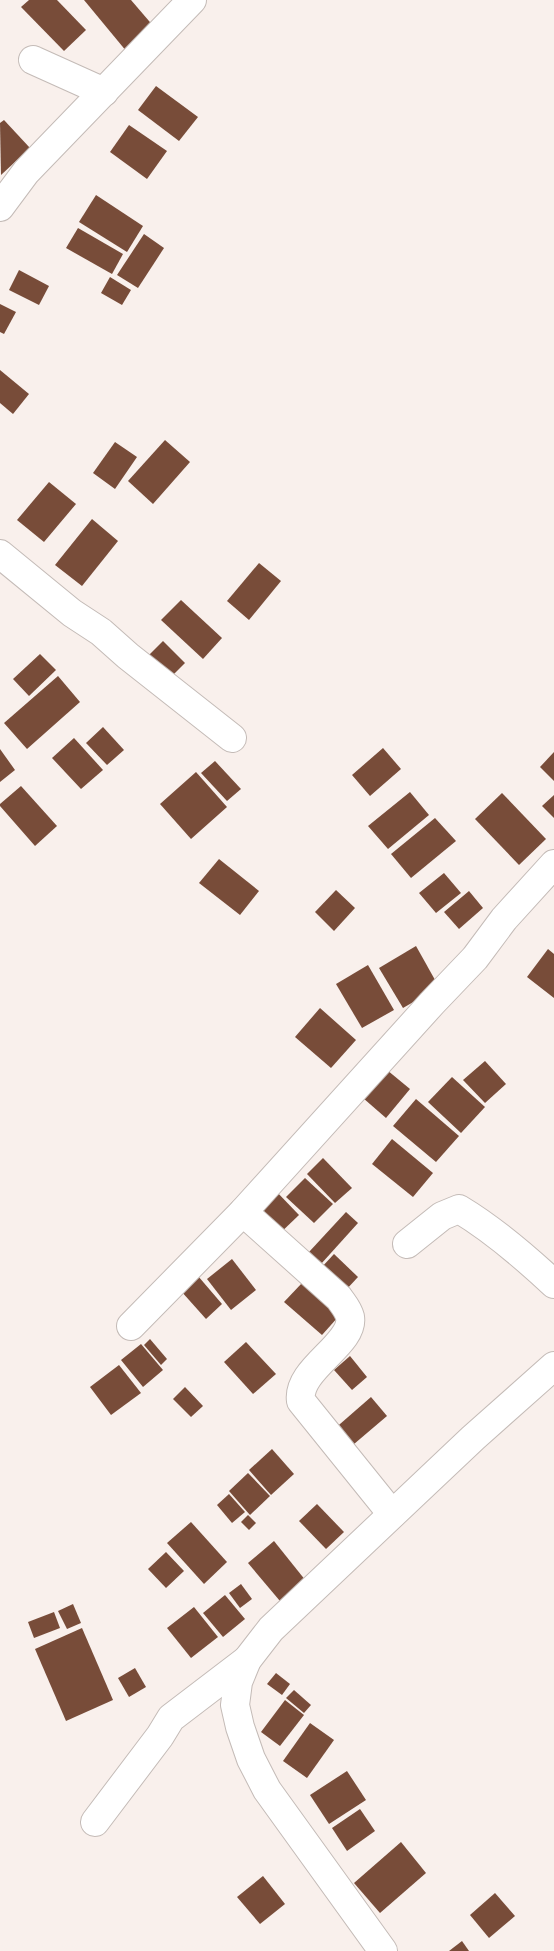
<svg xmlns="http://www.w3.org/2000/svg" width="554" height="1951" font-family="Quicksand,sans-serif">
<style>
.building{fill:#784c39}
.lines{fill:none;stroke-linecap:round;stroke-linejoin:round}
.minor-casing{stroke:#c4bbb7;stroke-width:30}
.minor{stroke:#fff;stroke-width:28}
</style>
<rect width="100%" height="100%" fill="#f9f0ec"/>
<!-- building -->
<g class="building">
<path d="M29,0H57L86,30L64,51L21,7Z"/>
<path d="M84,0H131L155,28L127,52Z"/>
<path d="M156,86L198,117L179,141L138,110Z"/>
<path d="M4,120L30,148L1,175L0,123Z"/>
<path d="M129,125L167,151L147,179L110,152Z"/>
<path d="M96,195L143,226L127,252L79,222Z"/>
<path d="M78,228L123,254L112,274L66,248Z"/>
<path d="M144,234L164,248L138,288L117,275Z"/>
<path d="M19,270L49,286L39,305L9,290Z"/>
<path d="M110,277L131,290L122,305L101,293Z"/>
<path d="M0,304L16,312L4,334L0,332Z"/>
<path d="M0,370L29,394L13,414L0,403Z"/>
<path d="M165,440L190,462L153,504L128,481Z"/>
<path d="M115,442L137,457L115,489L93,473Z"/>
<path d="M49,482L76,504L44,542L17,520Z"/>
<path d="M92,519L118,541L82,586L55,565Z"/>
<path d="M259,563L281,581L249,620L227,601Z"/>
<path d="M181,600L222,638L203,659L161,620Z"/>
<path d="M163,641L185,663L171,677L149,655Z"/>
<path d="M40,654L56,670L29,696L13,679Z"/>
<path d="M58,676L80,702L27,749L4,723Z"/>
<path d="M103,727L124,750L107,765L86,743Z"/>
<path d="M74,738L103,770L81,789L52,758Z"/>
<path d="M383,748L401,769L370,796L352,775Z"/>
<path d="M0,749L15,770L0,782Z"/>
<path d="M554,752V781L540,767Z"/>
<path d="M215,761L241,789L227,801L201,773Z"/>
<path d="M196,772L227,807L191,839L160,804Z"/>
<path d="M21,786L57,826L35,846L0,806V804Z"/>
<path d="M410,792L429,815L388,849L368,826Z"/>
<path d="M502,793L546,839L519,865L475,819Z"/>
<path d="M554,795V818L542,806Z"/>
<path d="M435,818L456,841L411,878L391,854Z"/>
<path d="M219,859L259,891L240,915L199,883Z"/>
<path d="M444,873L461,893L436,913L419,893Z"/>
<path d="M336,890L355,908L334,931L315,912Z"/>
<path d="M469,891L483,908L459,929L444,912Z"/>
<path d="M416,946L439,987L403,1008L379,968Z"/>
<path d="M548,949L554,954V998L527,977Z"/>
<path d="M368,965L394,1010L362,1028L336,984Z"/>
<path d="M320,1008L356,1040L331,1068L295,1037Z"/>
<path d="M485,1061L506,1084L485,1103L463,1080Z"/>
<path d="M387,1070L410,1089L386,1118L363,1098Z"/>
<path d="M452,1077L485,1107L461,1133L428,1102Z"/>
<path d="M416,1099L459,1136L436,1162L393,1126Z"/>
<path d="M392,1139L433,1173L413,1197L372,1164Z"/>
<path d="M323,1158L352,1188L335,1203L307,1174Z"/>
<path d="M305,1178L333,1204L314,1223L286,1197Z"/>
<path d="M274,1189L299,1215L275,1238L250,1212Z"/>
<path d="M346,1212L358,1223L321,1264L309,1252Z"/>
<path d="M334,1254L358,1277L345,1291L321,1268Z"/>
<path d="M232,1259L256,1290L231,1310L207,1279Z"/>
<path d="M198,1276L222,1304L206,1319L181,1291Z"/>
<path d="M302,1283L339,1316L322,1335L284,1302Z"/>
<path d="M150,1339L167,1359L161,1365L144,1345Z"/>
<path d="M246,1342L276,1374L253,1394L224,1362Z"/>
<path d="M141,1344L163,1370L143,1387L121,1360Z"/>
<path d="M350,1356L367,1377L352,1390L334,1370Z"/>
<path d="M119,1365L141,1393L111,1415L90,1387Z"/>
<path d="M185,1387L203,1406L191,1417L173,1399Z"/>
<path d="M371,1397L387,1416L347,1450L332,1431Z"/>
<path d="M272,1449L294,1474L271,1495L249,1470Z"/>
<path d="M248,1473L270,1496L250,1515L229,1491Z"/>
<path d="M229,1494L245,1512L232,1523L217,1505Z"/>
<path d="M317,1504L344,1532L326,1549L299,1521Z"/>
<path d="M248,1515L256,1523L249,1530L241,1522Z"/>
<path d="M191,1522L227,1562L204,1584L167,1543Z"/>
<path d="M274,1541L310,1586L285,1607L248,1563Z"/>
<path d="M166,1552L184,1571L166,1588L148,1569Z"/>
<path d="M241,1584L252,1599L240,1608L229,1593Z"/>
<path d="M225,1595L245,1619L223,1637L203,1613Z"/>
<path d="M73,1604L81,1623L67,1629L58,1611Z"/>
<path d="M194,1607L218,1637L191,1658L167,1628Z"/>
<path d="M54,1612L60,1628L34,1638L28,1622Z"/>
<path d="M82,1628L113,1700L66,1721L35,1649Z"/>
<path d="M135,1668L146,1687L129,1697L118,1678Z"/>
<path d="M276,1673L290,1684L282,1695L267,1684Z"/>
<path d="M294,1690L311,1705L304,1713L286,1698Z"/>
<path d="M285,1700L304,1715L280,1746L261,1732Z"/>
<path d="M310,1723L334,1740L307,1778L283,1761Z"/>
<path d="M347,1771L366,1800L329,1824L310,1795Z"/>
<path d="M360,1809L375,1831L347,1851L332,1828Z"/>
<path d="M401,1842L426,1873L380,1913L354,1883Z"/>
<path d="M263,1876L285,1904L260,1924L237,1897Z"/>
<path d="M495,1893L515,1916L489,1938L470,1915Z"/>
<path d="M462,1941L469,1951H449Z"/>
</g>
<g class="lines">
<!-- minor casing -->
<g class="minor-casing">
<g id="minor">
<path d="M33,60L104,92"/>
<path d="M0,207L26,172L192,0"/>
<path d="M0,554L72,613L101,632L128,656L232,738"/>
<path d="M243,1212L339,1298C343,1304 348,1309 350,1317C355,1344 296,1369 301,1401L392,1514"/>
<path d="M407,1244L442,1216L459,1209C494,1230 524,1256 554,1284"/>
<path d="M131,1326L243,1212L432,1003L475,958L504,919L554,864"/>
<path d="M95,1822L160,1736L171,1718L247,1660"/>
<path d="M383,1951L267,1790L251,1759L240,1727L235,1705L238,1682L247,1660L271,1629L473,1438L554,1366"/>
</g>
</g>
<!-- minor -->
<use href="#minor" class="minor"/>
</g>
</svg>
